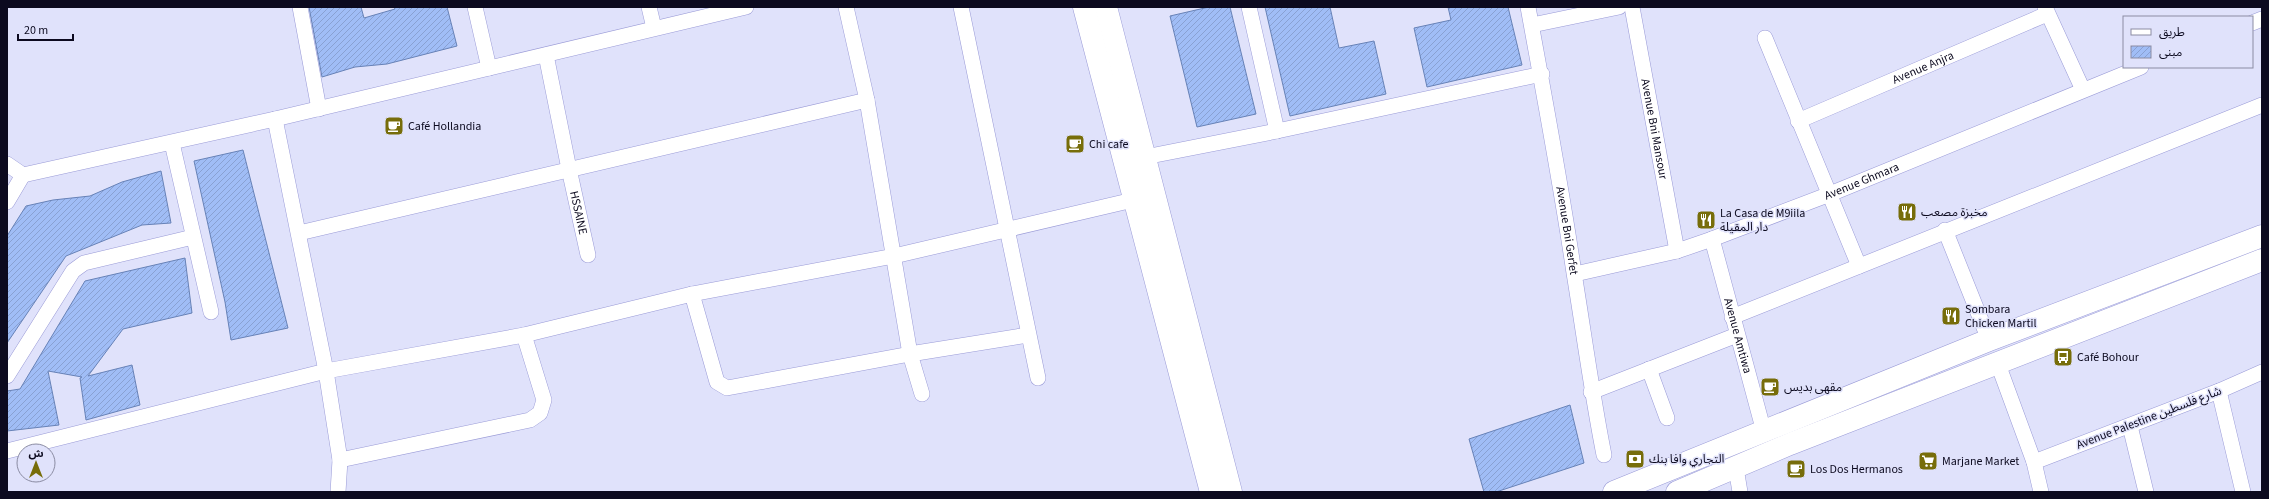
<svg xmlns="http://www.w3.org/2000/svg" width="2269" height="499" font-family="'Source Sans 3','Noto Sans Arabic',sans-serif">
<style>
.building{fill:url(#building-hatch);stroke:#6782b7}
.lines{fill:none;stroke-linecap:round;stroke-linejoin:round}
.street-casing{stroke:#9a9bd7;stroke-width:16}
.secondary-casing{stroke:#9a9bd7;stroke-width:23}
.primary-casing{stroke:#9a9bd7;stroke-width:23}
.street{stroke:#fff;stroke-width:15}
.secondary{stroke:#fff;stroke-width:22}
.primary{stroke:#fff;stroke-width:22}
.labels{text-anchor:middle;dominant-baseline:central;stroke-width:3;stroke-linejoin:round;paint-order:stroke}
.street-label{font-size:12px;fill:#0c0a1f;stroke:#e0e2fb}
.poi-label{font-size:12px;fill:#0c0a1f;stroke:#e0e2fb;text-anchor:start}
</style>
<defs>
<pattern id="building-hatch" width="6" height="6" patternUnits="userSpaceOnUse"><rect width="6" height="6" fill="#a0bdf6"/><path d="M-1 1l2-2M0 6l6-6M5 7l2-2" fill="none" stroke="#89a1d2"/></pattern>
</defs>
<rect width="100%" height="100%" fill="#e0e2fb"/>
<!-- building -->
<g class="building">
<path d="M309,7H361L364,18L395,9L394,7H447L457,46L387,64L355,67L322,77Z"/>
<path d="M1209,7H1230L1256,114L1197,127L1170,16Z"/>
<path d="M1265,7H1330L1339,48L1374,41L1386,94L1290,116Z"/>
<path d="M1448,7H1508L1522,65L1427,87L1414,28L1451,20Z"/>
<path d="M243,150L288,328L231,340L225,302L194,161Z"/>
<path d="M161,171L171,223L142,225L66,256L7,343V236L26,206L53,200L90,196L122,182Z"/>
<path d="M185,258L192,313L123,329L88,376L132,365L140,405L86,420L80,378L82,377L48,371L59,425L7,431V391L20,389L85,281Z"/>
<path d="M1570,405L1584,463L1496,492H1484L1469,439Z"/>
</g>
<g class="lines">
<!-- street casing -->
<g class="street-casing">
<g id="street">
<path d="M300,7L319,109"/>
<path d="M475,7L489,68"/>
<path d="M649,7L654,28"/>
<path d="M846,7L867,100L910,354L922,394"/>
<path d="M961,7L1038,378"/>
<path d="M1249,7L1277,131"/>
<path id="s1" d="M1528,7C1544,95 1561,184 1574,273C1584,334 1592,395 1604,455"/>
<path id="s2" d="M1632,7L1677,251"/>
<path d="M2045,7L2083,90"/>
<path d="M2252,23L2262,19"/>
<path d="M1532,25L1619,7"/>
<path d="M1765,38L1859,266"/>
<path id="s3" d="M546,55L569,169L588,255"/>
<path d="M275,119L326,371L340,460L338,492"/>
<path id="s4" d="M1798,121L2047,14"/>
<path d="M172,143L211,312"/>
<path d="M1145,157L1277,131L1542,74"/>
<path d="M7,164L23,175L7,202"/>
<path d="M23,175L275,119L746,7"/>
<path d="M1945,230L1989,340"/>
<path d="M299,233L867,100"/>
<path id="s5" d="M1712,239L1764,432"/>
<path id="s6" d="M1575,274L1677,251L1712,239L1830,194L2141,67"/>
<path d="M692,294L717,382L727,388L910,354L1028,335"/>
<path d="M1732,317L2262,105"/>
<path d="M1998,364L2034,462L2041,492"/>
<path d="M1649,369L1667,418"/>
<path d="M7,376L73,271L84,263L193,237"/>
<path d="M2219,391L2243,492"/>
<path d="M1591,392L1737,335"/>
<path d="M2130,426L2146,492"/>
<path d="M7,451L326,371L524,335L692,294L894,256L1133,200"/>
<path d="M340,460L530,420L540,413L544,400L524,335"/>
<path d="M2034,462L2219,391L2262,372"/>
<path d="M1736,468L1740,492"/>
</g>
</g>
<!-- secondary casing -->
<g class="secondary-casing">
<g id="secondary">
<path d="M1084,7L1211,492"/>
<path d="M1106,7L1231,492"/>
</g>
</g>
<!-- primary casing -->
<g class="primary-casing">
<g id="primary">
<path d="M1614,492L1989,340L2262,236"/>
<path d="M1677,492L1790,444L2262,260"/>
</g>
</g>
<!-- street -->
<use href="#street" class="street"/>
<!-- secondary -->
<use href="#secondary" class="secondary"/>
<!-- primary -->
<use href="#primary" class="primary"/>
</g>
<!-- icons -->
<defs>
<g id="cafe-square" transform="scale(1)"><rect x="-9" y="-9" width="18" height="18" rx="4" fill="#776d0a" stroke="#e0e2fb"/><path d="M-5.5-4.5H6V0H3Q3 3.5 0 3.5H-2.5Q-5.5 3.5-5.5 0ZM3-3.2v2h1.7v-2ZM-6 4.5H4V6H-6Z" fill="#fff"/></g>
<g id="restaurant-square" transform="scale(1)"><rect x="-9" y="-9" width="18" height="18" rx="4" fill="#776d0a" stroke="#e0e2fb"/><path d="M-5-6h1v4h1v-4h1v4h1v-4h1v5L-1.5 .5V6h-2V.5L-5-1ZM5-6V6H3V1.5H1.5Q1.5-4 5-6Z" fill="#fff"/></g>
<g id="bus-square" transform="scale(1)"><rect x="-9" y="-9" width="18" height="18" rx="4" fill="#776d0a" stroke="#e0e2fb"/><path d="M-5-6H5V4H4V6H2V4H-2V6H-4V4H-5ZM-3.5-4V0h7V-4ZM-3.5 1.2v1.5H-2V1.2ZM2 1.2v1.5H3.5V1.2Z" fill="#fff"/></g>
<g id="bank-square" transform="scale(1)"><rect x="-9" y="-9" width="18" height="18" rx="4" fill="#776d0a" stroke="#e0e2fb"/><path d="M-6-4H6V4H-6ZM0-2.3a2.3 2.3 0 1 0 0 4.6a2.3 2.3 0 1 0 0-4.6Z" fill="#fff"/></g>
<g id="supermarket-square" transform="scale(1)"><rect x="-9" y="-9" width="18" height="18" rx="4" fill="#776d0a" stroke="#e0e2fb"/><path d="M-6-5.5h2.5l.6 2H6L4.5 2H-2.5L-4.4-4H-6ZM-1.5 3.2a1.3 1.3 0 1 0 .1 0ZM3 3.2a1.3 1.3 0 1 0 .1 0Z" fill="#fff"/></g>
</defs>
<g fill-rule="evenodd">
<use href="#cafe-square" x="394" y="126"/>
<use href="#cafe-square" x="1075" y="144"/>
<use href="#restaurant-square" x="1907" y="212"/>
<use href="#restaurant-square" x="1706" y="220"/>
<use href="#restaurant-square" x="1951" y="316"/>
<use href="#bus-square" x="2063" y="357"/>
<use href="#cafe-square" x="1770" y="387"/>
<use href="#bank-square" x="1635" y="459"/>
<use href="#supermarket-square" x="1928" y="461"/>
<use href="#cafe-square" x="1796" y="469"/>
</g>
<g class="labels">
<!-- street labels -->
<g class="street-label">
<text stroke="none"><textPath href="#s4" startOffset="136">Avenue Anjra</textPath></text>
<text stroke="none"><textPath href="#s2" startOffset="124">Avenue Bni Mansour</textPath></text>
<text stroke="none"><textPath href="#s6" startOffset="302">Avenue Ghmara</textPath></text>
<text stroke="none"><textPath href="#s3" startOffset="161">HSSAINE</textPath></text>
<text stroke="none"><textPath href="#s1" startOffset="227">Avenue Bni Gerfet</textPath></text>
<text stroke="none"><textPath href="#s5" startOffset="100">Avenue Amtiwa</textPath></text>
<text transform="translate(2149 418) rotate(-21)">Avenue Palestine شارع فلسطين</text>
</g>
<!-- poi labels -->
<g class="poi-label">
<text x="408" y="126">Café Hollandia</text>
<text x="1089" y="144">Chi cafe</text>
<text x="1921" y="212">مخبزة مصعب</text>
<text x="1720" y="213">La Casa de M9iila<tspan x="1720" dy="14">دار المقيلة</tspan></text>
<text x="1965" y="309">Sombara<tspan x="1965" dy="14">Chicken Martil</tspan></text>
<text x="2077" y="357">Café Bohour</text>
<text x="1784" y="387">مقهى بديس</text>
<text x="1649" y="459">التجاري وافا بنك</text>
<text x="1942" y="461">Marjane Market</text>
<text x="1810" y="469">Los Dos Hermanos</text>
</g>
</g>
<!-- border -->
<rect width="2269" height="499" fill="none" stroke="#0c0a1f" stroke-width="16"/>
<!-- legend -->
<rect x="2123" y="16" width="130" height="52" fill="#e0e2fb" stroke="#8b8ca3"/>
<rect x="2131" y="29" width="20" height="6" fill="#ffffff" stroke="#8b8ca3"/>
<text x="2159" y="36" font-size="12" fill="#0c0a1f">طريق</text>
<rect x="2131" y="46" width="20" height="12" fill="url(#building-hatch)" stroke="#8b8ca3"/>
<text x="2159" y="56" font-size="12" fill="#0c0a1f">مبنى</text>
<!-- north arrow -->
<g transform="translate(36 463)"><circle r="19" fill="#e0e2fb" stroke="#8b8ca3"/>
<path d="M0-3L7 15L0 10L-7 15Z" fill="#776d0a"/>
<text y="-6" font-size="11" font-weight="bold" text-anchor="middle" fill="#0c0a1f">ش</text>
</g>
<!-- scale -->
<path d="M18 34v6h55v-6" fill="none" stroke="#0c0a1f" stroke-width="2"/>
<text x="24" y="34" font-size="12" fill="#0c0a1f" stroke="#e0e2fb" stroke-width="3" paint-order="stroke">20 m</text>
</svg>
